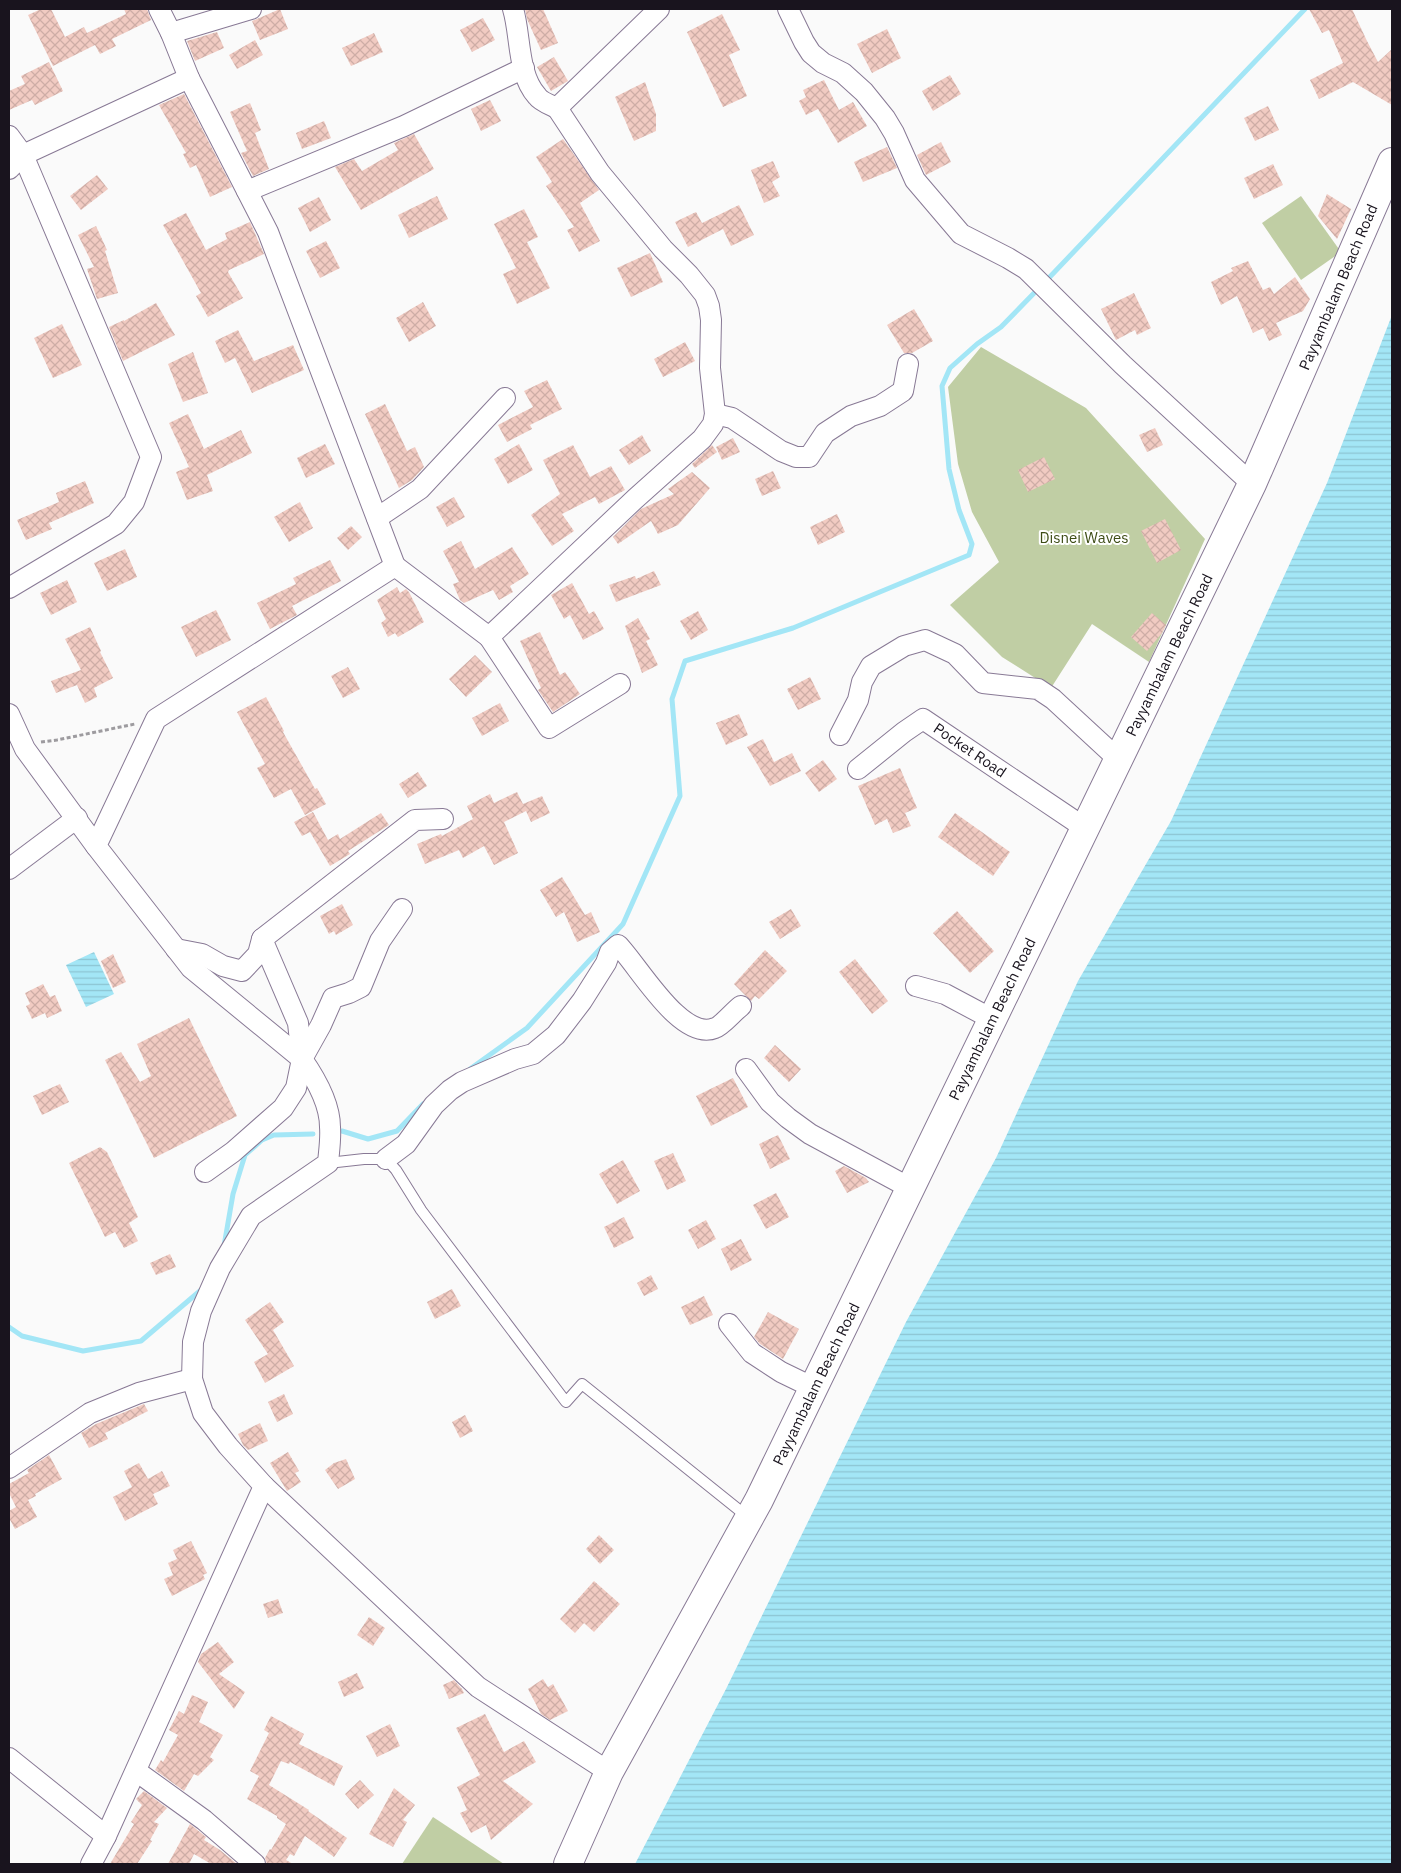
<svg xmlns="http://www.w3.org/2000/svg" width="1401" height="1873" font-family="'IBM Plex Sans',sans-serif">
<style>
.park{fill:#c0cea4}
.water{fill:url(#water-rules)}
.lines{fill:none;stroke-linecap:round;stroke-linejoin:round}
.stream{stroke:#a3e6f6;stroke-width:5}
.building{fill:url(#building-cross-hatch)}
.lane-casing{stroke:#887995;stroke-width:12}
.street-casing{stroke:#887995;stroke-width:22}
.secondary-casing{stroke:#887995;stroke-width:30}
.path{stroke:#9d9b9f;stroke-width:3;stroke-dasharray:4 2.5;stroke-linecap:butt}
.lane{stroke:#fff;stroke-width:10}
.street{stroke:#fff;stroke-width:20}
.secondary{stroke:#fff;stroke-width:28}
.labels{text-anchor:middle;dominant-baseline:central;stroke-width:4;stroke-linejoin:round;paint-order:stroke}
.street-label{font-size:15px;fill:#19141e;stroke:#fff}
.park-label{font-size:15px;fill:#3d4c15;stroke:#fff}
</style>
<defs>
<pattern id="water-rules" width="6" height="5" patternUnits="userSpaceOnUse" patternTransform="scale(1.25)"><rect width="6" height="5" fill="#a3e6f6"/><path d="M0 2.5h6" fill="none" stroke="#8cc4d2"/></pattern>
<pattern id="building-cross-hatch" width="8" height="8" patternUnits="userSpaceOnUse" patternTransform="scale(1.25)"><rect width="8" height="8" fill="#f1cbc2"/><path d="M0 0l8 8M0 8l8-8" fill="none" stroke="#ceada6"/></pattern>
</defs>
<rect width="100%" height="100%" fill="#fafafa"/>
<!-- park -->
<g class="park">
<path d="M1301,196L1341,252L1301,280L1262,223Z"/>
<path d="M981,347L1086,408L1205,539L1149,662L1092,624L1051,688L1002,657L950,605L999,562L972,512L958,464L948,387Z"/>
<path d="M433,1817L504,1864H402Z"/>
</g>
<!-- water -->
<g class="water">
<path d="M1392,315V1864H635L726,1689L906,1322L996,1158L1078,981L1171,821L1327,483Z"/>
<path d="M94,952L114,994L86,1007L66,965Z"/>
</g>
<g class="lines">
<!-- stream -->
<g class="stream">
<path d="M1045,282L1305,9"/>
<path d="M470,1069L527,1028L623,924L680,796L672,699L685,661L793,628L969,555L972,544L959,510L949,469L942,386L950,368L977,344L1001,327L1039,288"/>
<path d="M342,1131L368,1139L397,1131L423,1104"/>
<path d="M224,1246L233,1194L245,1155L262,1140L274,1135L313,1134"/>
<path d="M9,1327L22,1336L83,1351L141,1341L201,1290"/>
</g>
</g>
<!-- building -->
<g class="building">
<path d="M41,9H51L65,37L84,27L87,33L126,14L124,9H147L151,20L112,39L116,46L100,54L95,45L53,66L28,15Z"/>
<path d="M280,9L288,29L260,40L252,21Z"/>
<path d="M525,9H543L558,43L541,50L527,19Z"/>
<path d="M1309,9H1352L1367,41L1378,62L1392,49V105L1353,82L1319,99L1310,80L1343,63L1329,30L1322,33Z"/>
<path d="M722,14L740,50L729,55L747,96L723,107L687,32Z"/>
<path d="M483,18L495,40L472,52L460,30Z"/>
<path d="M887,29L901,58L872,73L857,44Z"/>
<path d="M217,32L224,48L195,61L187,41Z"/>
<path d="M374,33L383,52L351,66L342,48Z"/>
<path d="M255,40L263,55L237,69L229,55Z"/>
<path d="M554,57L568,81L551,91L537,67Z"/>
<path d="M49,62L63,91L35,105L32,100L9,110V91L25,84L21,76Z"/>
<path d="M950,75L961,94L933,111L922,91Z"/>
<path d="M824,80L839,110L853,102L867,126L838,143L818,109L806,115L799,101L806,97L803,90Z"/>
<path d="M645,82L656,114V131L634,141L615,97Z"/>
<path d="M184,94L232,187L210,197L196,165L190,168L183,154L186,153L159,105Z"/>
<path d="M490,100L501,121L481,131L471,109Z"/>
<path d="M250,103L261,130L255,133L269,169L253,176L241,153L247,151L230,112Z"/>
<path d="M1268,106L1279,130L1255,141L1244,118Z"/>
<path d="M324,121L331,138L302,149L296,133Z"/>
<path d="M414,134L434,169L361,210L335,167L354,159L362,171L398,150L394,143Z"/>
<path d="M563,139L599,190L580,203L600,241L579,252L567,230L574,227L546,186L552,182L536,157Z"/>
<path d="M941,142L951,162L926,175L917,155Z"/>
<path d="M887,147L897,168L863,182L854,162Z"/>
<path d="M773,161L780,177L772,182L780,196L764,203L751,170Z"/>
<path d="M1273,164L1283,185L1254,199L1244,178Z"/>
<path d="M97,175L108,189L81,210L70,196Z"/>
<path d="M1327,194L1351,209L1337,239L1318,216Z"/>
<path d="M437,196L448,219L409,238L398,215Z"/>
<path d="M319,197L331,220L310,232L298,208Z"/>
<path d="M739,205L754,235L731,246L723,229L688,247L675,222L696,212L702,223Z"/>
<path d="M524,209L538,237L527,242L550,288L517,304L503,274L516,268L494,224Z"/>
<path d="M186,213L206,250L227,239L225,233L250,222L264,254L229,270L228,272L243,298L208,317L196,296L201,293L163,225Z"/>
<path d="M96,226L107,250L105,251L118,293L97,299L87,269L94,267L78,235Z"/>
<path d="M326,241L340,268L320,278L306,251Z"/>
<path d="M650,253L663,282L631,297L617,268Z"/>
<path d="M1248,261L1263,290L1270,287L1274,294L1295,277L1310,299L1303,311L1276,323L1282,335L1269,341L1263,328L1253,333L1237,296L1221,305L1211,282L1233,271L1231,268Z"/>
<path d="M1134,293L1151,328L1137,335L1135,330L1116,340L1101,309Z"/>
<path d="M423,302L436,326L409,342L396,318Z"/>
<path d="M156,303L175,335L123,361L109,327L124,320V321Z"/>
<path d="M914,309L933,341L912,353H904L887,325Z"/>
<path d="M62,324L82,365L53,378L34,338Z"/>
<path d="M238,330L254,361L293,345L304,370L252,393L235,358L225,363L215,341Z"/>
<path d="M685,342L695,361L663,377L654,359Z"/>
<path d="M193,352L208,393L183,402L168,364Z"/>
<path d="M547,380L562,409L530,425L532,429L507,442L498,425L533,407L524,391Z"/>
<path d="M385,404L407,451L415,447L424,467L412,480L399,488L365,414Z"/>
<path d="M188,414L204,449L241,430L252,453L207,475L213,491L187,500L176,472L189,467L169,423Z"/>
<path d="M1155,428L1163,445L1147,452L1139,435Z"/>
<path d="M642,435L651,451L629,465L619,450Z"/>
<path d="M733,438L740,452L722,460L716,447Z"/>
<path d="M325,444L335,464L306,478L297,458Z"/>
<path d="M519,444L533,470L508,484L494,459Z"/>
<path d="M573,445L590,477L611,466L625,490L599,504L595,497L562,514L574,531L552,546L531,515L560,494L543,460Z"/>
<path d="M712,445L717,452L695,468L692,464Z"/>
<path d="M1044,457L1055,479L1028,492L1018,470Z"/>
<path d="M773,471L781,488L762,496L755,479Z"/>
<path d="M692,472L710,488L678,525L658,534L651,521L618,544L613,537L641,509L674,494L668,489Z"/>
<path d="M85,481L94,503L49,523L52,529L26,540L17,520L59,502L56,493Z"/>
<path d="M454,497L465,517L447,527L436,507Z"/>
<path d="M300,502L313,528L289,542L274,517Z"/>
<path d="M837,514L845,532L818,545L810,527Z"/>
<path d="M1165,519L1181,550L1157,563L1141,531Z"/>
<path d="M351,526L362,537L348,550L337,538Z"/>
<path d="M461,541L475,569L512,547L529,574L510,586L513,592L499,600L493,590L464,603L460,600L453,584L459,582L443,551Z"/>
<path d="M125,549L137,577L107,591L94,563Z"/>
<path d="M330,560L341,581L292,606L297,615L270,629L257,603L296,584L293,578Z"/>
<path d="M654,571L661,585L616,602L609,585L635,576L636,579Z"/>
<path d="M67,580L77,602L51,615L40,593Z"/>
<path d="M572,583L589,614L594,611L604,629L583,640L570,615L564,619L551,595Z"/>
<path d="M397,587L400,593L406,589L409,592L424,622L398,637L395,633L388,637L381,623L386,619L377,600Z"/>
<path d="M216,610L231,640L196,657L181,627Z"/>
<path d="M698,611L708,630L691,640L680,621Z"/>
<path d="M1152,613L1166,625L1162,633L1147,651L1131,637Z"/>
<path d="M638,618L650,639L646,641L658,665L642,673L625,626Z"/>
<path d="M90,627L101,651L100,652L113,678L94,688L97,697L85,703L77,685L56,693L51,681L81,670L65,639Z"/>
<path d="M540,632L560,675L565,672L580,694L553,712L538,690L541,688L520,641Z"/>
<path d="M475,655L492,672L466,697L449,679Z"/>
<path d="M348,667L360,689L343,698L331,676Z"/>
<path d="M810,677L821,699L798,710L787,689Z"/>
<path d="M266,697L284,731L283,732L315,789L317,788L326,804L305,815L291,789L274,798L257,768L265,764L237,712Z"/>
<path d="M500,703L509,721L482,736L472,718Z"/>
<path d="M739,714L748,735L726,745L716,723Z"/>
<path d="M763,739L774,762L792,753L801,771L770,786L747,747Z"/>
<path d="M823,760L837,779L819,792L805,773Z"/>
<path d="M900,768L917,808L905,813L911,826L893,833L887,819L875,825L858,786Z"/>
<path d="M418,772L427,786L408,798L399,784Z"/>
<path d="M517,792L523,804L542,796L550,813L531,822L526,811L504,822L518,853L494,865L484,846L463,858L459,850L425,864L417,844L441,834L442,836L473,819L467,806L490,794L494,803Z"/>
<path d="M313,812L328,840L338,834L340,839L381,813L389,825L348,851L350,854L330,866L310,832L302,836L294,822Z"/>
<path d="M955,813L1010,852L993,876L938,837Z"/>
<path d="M562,877L585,915L591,912L600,932L577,942L564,912L556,917L540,890Z"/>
<path d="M342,904L353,925L336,935L334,931L329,934L320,916Z"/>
<path d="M791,909L801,926L780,939L769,922Z"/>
<path d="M957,911L994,951L970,973L933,933Z"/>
<path d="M765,950L787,971L759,999L755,996L751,1001L734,984Z"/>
<path d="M113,954L126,982L113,988L101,961Z"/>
<path d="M855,959L888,1001L872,1014L839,972Z"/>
<path d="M43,984L50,997L55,995L62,1011L47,1018L45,1013L32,1019L26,1006L30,1004L25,993Z"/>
<path d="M189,1018L237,1116L154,1158L105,1060L121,1052L140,1082L151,1076L137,1044Z"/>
<path d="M775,1045L801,1069L789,1082L764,1058Z"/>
<path d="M733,1078L748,1107L711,1126L696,1096Z"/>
<path d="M60,1084L69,1102L42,1115L33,1096Z"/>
<path d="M778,1135L790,1159L770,1169L759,1144Z"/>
<path d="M100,1147L107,1152L138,1217L129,1223L138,1241L124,1248L115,1232L105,1237L69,1163Z"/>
<path d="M673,1153L686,1181L667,1190L654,1161Z"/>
<path d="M623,1160L640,1191L617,1204L599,1174Z"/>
<path d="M844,1166L866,1178L869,1182L847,1193L835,1171Z"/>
<path d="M776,1193L789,1217L766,1229L753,1205Z"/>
<path d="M624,1217L634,1238L614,1248L604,1227Z"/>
<path d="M706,1220L716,1239L698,1249L688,1230Z"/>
<path d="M741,1239L752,1260L731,1271L721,1249Z"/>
<path d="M170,1254L176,1267L156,1275L150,1263Z"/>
<path d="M651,1275L658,1289L644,1296L637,1283Z"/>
<path d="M452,1289L461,1306L435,1319L427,1302Z"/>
<path d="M704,1296L713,1315L690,1325L681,1307Z"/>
<path d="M270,1302L284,1322L273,1330L294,1366L265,1383L254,1362L268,1354L245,1320Z"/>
<path d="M768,1312L799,1329L783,1359L760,1344L754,1337Z"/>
<path d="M284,1394L293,1414L277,1422L268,1402Z"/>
<path d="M144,1404L148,1411L105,1433L108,1439L89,1448L81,1433L96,1424Z"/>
<path d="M465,1415L473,1431L460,1438L452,1422Z"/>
<path d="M260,1423L268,1441L248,1450L243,1445L238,1434Z"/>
<path d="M288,1452L299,1471L295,1473L301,1482L287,1491L270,1463Z"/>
<path d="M49,1455L62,1479L35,1494L36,1496L28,1500L37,1517L15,1529L9,1518V1511L16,1507L9,1493V1484L29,1473L27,1470Z"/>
<path d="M346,1459L355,1479L338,1489L325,1470L334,1463Z"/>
<path d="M139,1463L148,1479L162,1471L170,1486L153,1494L158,1504L125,1521L113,1497L132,1487L124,1471Z"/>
<path d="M599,1535L614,1550L600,1564L586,1549Z"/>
<path d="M191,1541L207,1573L203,1575L205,1579L172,1596L164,1579L173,1575L168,1563L177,1559L173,1550Z"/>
<path d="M594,1581L620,1604L594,1632L584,1623L575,1633L560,1619Z"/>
<path d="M278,1599L283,1613L268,1618L263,1604Z"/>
<path d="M369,1617L385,1628L373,1646L357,1635Z"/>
<path d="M218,1642L234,1662L219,1674L245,1692L234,1709L198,1662L201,1654Z"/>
<path d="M357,1673L364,1688L344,1697L338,1682Z"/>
<path d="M543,1679L548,1687L553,1684L568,1711L550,1720L541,1714L528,1689Z"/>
<path d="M454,1680L462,1689L464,1693L449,1699L443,1685Z"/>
<path d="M192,1695L208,1702L199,1722L223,1735L210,1757L214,1760L198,1776L194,1774L184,1791L155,1770L161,1760L163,1762L178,1735L169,1730L179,1711L184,1714Z"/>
<path d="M485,1714L504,1752L524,1741L536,1762L503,1781L533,1804L491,1840L486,1825L471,1833L460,1813L467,1810L457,1787L480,1775L456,1728Z"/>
<path d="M271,1716L304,1734L299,1744L343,1766L334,1786L290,1762L289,1764L281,1761L269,1785L309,1810L308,1811L347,1838L334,1857L305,1836L294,1856L290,1854L286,1860L293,1864H267L265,1858L270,1849L271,1850L286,1824L277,1818V1816L247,1799L259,1776L250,1771L269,1733L264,1730Z"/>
<path d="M390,1724L400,1746L377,1757L366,1736Z"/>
<path d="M360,1780L374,1795L358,1809L345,1794Z"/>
<path d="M394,1788L415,1805L403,1820L407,1822L393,1847L369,1834Z"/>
<path d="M144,1791L167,1808L154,1822L159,1824L150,1840L152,1841L137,1864H110L134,1824L131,1822L142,1805L136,1799Z"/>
<path d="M190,1824L206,1837L204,1840L220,1850L237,1864H211L194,1854L189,1864H168Z"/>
</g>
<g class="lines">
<!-- lane casing -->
<g class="lane-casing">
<path id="lane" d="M328,1163L364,1159H386L396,1170L421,1210L566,1402L582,1384L749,1518"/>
</g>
<!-- street casing -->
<g class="street-casing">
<g id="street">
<path d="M513,9C521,35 517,74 537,96C541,102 551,105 557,108"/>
<path d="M788,9L804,42L811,53L823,63L843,73L864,92L885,118L894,133L915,180L961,234L1008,258L1026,269L1123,365L1252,484"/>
<path d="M171,33L251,9"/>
<path d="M189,78L268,232L395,566"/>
<path d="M9,136L23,155L151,457L134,502L116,524L9,588"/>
<path d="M9,169L23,155L189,78L171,33L159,9"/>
<path d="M247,191L404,126L524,68"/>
<path d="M715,414L732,418L781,451L796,457H809L825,433L851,416L880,406L903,391L908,364"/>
<path d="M377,518L420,489L505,398"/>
<path d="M489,637L549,728L620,684"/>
<path d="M9,714L25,749L96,846"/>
<path d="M840,735L858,700L862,682L871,666L904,646L925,640L955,654L983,683L1038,689L1053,699L1118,759"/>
<path d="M858,769L904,732L923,719L1085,828"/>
<path d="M9,869L77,818"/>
<path d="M176,949L202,954L223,966L242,971L258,954L262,939"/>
<path d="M916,986L945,994L992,1019"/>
<path d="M302,1059L298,1023L262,939L415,820L443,819"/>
<path d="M746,1069L770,1102L788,1118L810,1134L910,1188"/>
<path d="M386,1159L406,1144L434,1105L450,1090L462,1082L515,1059L533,1054L556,1035L582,1001L606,963L610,952L618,945C638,965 681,1042 715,1028C722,1026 734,1011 741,1006"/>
<path d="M205,1172L233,1152L283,1108L296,1088L302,1059L321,1025L333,998L349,993L361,987L380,941L402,909"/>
<path d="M729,1324L752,1353L781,1372L814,1388"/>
<path d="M9,1468L90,1413L139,1393L192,1379"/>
<path d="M264,1486L478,1687L609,1772"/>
<path d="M9,1758L106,1836"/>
<path d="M136,1771L204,1820L255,1864"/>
<path d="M91,1864L106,1836L264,1486L228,1446L203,1413L192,1379L193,1342L201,1311L220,1268L251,1216L328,1163C329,1151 331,1139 330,1127C330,1103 316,1079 302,1059L191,968L96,846L156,719L395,566L489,637L635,499L702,439L713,424L715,414L710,368L711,320L709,306L705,295L689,275L663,249L600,173L557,108L659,9"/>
</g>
</g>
<!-- secondary casing -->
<g class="secondary-casing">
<path id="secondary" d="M568,1864L609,1772L759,1500L1252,484L1392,162"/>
</g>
<!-- path -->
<path class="path" d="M41,742L57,740L135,724"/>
<!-- lane -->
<use href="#lane" class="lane"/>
<!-- street -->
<use href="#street" class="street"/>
<!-- secondary -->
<use href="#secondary" class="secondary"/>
</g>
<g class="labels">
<!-- street labels -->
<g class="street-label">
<text transform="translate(1338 287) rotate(-67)">Payyambalam Beach Road</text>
<text transform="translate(1169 655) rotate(-64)">Payyambalam Beach Road</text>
<text transform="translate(970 750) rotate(34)">Pocket Road</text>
<text transform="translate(992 1019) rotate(-64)">Payyambalam Beach Road</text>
<text transform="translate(816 1384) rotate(-64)">Payyambalam Beach Road</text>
</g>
<!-- park labels -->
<g class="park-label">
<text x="1084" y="537">Disnei Waves</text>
</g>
</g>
<!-- border -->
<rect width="1401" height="1873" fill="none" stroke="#19141e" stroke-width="20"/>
</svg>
